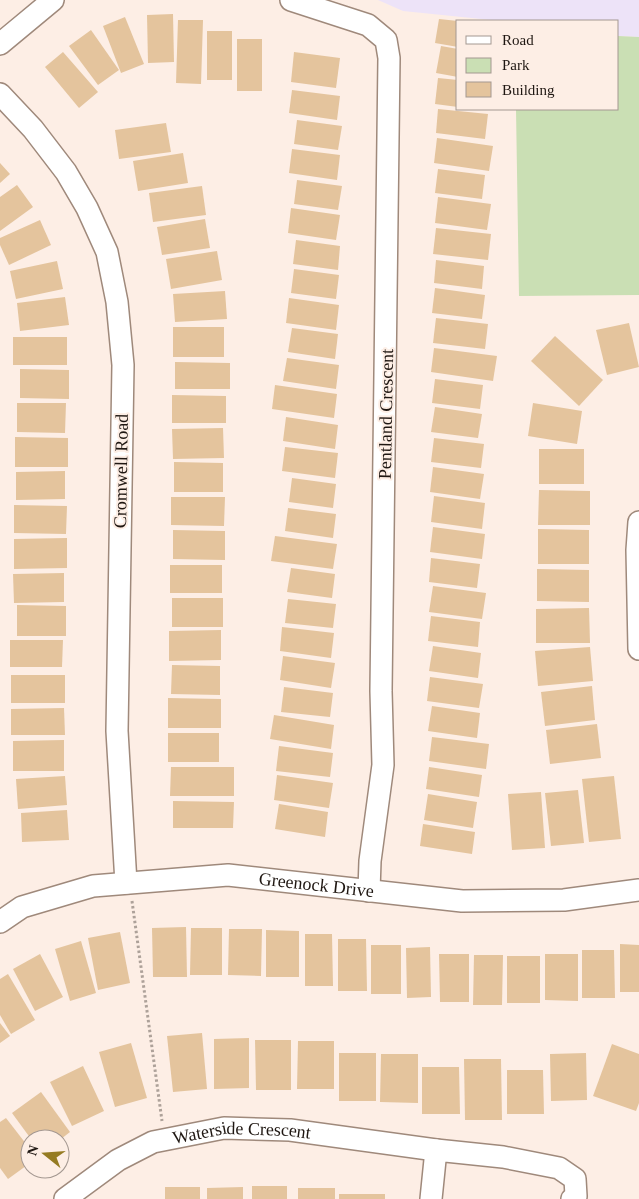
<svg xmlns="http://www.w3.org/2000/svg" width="639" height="1199" font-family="'Times New Roman',serif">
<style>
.education{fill:#ede3f8}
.green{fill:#cadfb4}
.building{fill:#e4c49d}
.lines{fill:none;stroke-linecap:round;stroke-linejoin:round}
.street-casing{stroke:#9f897b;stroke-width:24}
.path{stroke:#ada199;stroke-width:3;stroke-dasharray:2.5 2.5;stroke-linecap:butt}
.street{stroke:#fff;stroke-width:21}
.labels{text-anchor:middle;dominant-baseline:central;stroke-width:4;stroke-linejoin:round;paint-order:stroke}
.street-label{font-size:18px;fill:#1f1712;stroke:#fdeee5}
</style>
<rect width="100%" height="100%" fill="#fdeee5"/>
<!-- education -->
<path class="education" d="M378,0H639V37L618,36V21H501L403,11Z"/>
<!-- green -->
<path class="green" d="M618,36L639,37V295L519,296L516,109H618Z"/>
<!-- building -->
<g class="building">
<path d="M173,14L174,62L148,63L147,15Z"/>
<path d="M125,17L144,64L121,73L103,26Z"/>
<path d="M439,19L458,21V47L435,43Z"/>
<path d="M178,20H203L201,84L176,83Z"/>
<path d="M91,30L119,70L98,85L69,46Z"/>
<rect x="207" y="31" width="25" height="49"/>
<rect x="237" y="39" width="25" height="52"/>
<path d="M441,46L458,49V77L436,73Z"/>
<path d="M63,52L98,92L79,108L45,67Z"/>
<path d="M294,52L340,58L336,88L291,82Z"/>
<path d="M438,78L458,80V107L435,104Z"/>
<path d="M292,90L340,96L337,120L289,113Z"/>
<path d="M438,109L488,114L485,139L436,133Z"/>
<path d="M297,120L342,126L338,150L294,144Z"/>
<path d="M166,123L171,152L119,159L115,130Z"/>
<path d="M437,138L493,146L489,171L434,163Z"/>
<path d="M292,149L340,155L337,180L289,173Z"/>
<path d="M183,153L188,183L138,191L133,161Z"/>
<path d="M0,163L10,174L0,183Z"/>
<path d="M438,169L485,175L482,199L435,193Z"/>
<path d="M297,180L342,186L338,210L294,204Z"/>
<path d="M17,185L33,207L0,231V197Z"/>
<path d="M202,186L206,215L153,222L149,193Z"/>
<path d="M438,197L491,204L487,230L435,223Z"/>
<path d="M291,208L340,215L336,240L288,233Z"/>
<path d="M205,219L210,248L162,255L157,227Z"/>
<path d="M40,220L51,245L9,265L0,245V238Z"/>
<path d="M436,228L491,234L488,260L433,254Z"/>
<path d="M296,240L340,246L338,270L293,264Z"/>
<path d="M217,251L222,280L171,289L166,259Z"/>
<path d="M436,260L484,266L482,289L434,283Z"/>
<path d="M57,261L63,289L16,299L10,271Z"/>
<path d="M294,269L339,275L336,299L291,293Z"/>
<path d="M435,288L485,295L482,319L432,313Z"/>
<path d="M225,291L227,319L175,322L173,294Z"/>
<path d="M65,297L69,325L20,331L17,303Z"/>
<path d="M289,298L339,305L336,330L286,323Z"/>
<path d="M436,318L488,324L485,349L433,343Z"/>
<path d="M629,323L639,367L607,375L596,330Z"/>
<rect x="173" y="327" width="51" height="30"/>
<path d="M292,328L338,334L335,359L288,352Z"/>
<path d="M555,336L603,380L579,406L531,361Z"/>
<rect x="13" y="337" width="54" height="28"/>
<path d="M434,348L497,356L493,381L431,372Z"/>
<path d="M287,358L339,365L336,389L283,381Z"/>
<path d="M175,362L230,363V389H175Z"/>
<path d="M20,369L69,370V399L20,398Z"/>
<path d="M435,379L483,385L480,409L432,403Z"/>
<path d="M275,385L337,394L334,418L272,409Z"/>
<path d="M172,395L226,396V423H172Z"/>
<path d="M17,403H66L65,433L17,432Z"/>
<path d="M533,403L582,411L577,444L528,436Z"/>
<path d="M435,407L482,414L478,438L431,432Z"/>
<path d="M286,417L338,425L335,449L283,441Z"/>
<path d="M223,428L224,458L173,459L172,429Z"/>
<path d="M15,437L68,438V467H15Z"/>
<path d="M434,438L484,444L481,468L431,462Z"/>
<path d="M285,447L338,453L335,478L282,471Z"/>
<rect x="539" y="449" width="45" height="35"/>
<path d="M174,462L223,463V492H174Z"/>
<path d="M433,467L484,474L480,499L430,492Z"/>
<path d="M65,471V499L16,500V472Z"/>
<path d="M292,478L336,484L333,508L289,502Z"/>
<path d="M539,490L590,491V525H538Z"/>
<path d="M434,496L485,503L482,529L431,522Z"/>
<path d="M171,497H225L224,526L171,525Z"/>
<path d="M14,505L67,506L66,534L14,533Z"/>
<path d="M288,508L336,514L333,538L285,531Z"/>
<path d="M433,527L485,534L482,559L430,552Z"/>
<path d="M538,529L589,530V564H538Z"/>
<path d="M173,530L225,531V560L173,559Z"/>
<path d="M275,536L337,544L333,569L271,561Z"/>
<path d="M67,538V568L14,569V539Z"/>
<path d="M431,558L480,564L477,588L429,582Z"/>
<rect x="170" y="565" width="52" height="28"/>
<path d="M291,568L335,574L332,598L287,592Z"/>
<path d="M537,569L589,570V602L537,601Z"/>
<path d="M64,573V602L14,603L13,574Z"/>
<path d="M433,586L486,593L482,619L429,612Z"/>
<rect x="172" y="598" width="51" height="29"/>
<path d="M288,599L336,604L333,628L285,623Z"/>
<path d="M17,605L66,606V636H17Z"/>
<path d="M589,608L590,643H536V609Z"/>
<path d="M431,616L480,622L478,647L428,641Z"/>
<path d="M282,627L334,633L331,658L280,651Z"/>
<path d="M221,630V660L169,661V631Z"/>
<path d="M10,640H63L62,667H10Z"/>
<path d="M433,646L481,653L478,678L429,671Z"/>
<path d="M590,647L593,681L538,686L535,651Z"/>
<path d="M283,656L335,663L331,688L280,680Z"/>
<path d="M172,665L220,666V695L171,694Z"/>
<rect x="11" y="675" width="54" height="28"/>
<path d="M430,677L483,684L479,708L427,701Z"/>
<path d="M592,686L595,720L545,726L541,692Z"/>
<path d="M284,687L333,693L330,717L281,712Z"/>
<path d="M168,698L221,699V728H168Z"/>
<path d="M432,706L480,713L477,738L428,731Z"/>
<path d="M64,708L65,735H11V709Z"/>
<path d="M274,715L334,725L331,749L270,739Z"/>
<path d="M597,724L601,758L550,764L546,730Z"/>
<rect x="168" y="733" width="51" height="29"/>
<path d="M432,737L489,744L486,769L429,761Z"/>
<path d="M64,740V771H13V741Z"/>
<path d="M279,746L333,753L330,777L276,771Z"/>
<path d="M171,767H234V796H170Z"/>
<path d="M429,767L482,775L479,797L426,789Z"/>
<path d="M277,775L333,783L329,808L274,800Z"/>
<path d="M65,776L67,805L18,809L16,779Z"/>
<path d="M614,776L621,839L589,842L582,779Z"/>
<path d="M578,790L584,843L551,846L545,793Z"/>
<path d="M541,792L545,848L512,850L508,794Z"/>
<path d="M428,794L477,802L473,828L424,820Z"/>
<path d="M173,801L234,802L233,828H173Z"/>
<path d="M279,804L328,812L325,837L275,829Z"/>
<path d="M67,810L69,840L22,842L21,813Z"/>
<path d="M423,824L475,832L472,854L420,846Z"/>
<path d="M186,927L187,977H153L152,928Z"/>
<path d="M191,928H222V975H190Z"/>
<path d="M229,929H262L261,976L228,975Z"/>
<path d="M266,930L299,931V977H266Z"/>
<path d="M120,932L130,983L98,990L88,938Z"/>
<path d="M305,934H332L333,986H305Z"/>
<path d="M338,939H366L367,991H338Z"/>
<path d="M81,941L96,993L70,1001L55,949Z"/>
<path d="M620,944L639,945V992H620Z"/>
<rect x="371" y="945" width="30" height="49"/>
<path d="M430,947L431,997L407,998L406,948Z"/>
<path d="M582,950H614L615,998H582Z"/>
<path d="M40,954L63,997L35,1011L13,969Z"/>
<path d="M439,954H469V1002H440Z"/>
<path d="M545,954H578V1001L545,1000Z"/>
<path d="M474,955H503L502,1005H473Z"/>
<rect x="507" y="956" width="33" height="47"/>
<path d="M8,974L35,1020L11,1034L0,1015V979Z"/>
<path d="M0,1023L10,1036L0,1043Z"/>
<path d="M202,1033L207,1089L173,1092L167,1036Z"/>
<path d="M249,1038V1088L214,1089V1039Z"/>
<path d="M255,1040H291V1090H256Z"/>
<path d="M298,1041H334V1089H297Z"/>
<path d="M131,1043L147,1098L115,1107L99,1052Z"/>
<path d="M612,1044L639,1054V1103L636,1111L593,1096Z"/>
<rect x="339" y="1053" width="37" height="48"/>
<path d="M586,1053L587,1100L551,1101L550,1054Z"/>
<path d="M381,1054H418V1103L380,1102Z"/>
<path d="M464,1059H501L502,1120H465Z"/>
<path d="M83,1066L104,1111L72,1126L50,1082Z"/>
<path d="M422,1067H459L460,1114H422Z"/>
<path d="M507,1070H543L544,1114H507Z"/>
<path d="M41,1092L70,1132L61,1139H31L12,1113Z"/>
<path d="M6,1118L30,1149V1163L8,1179L0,1168V1122Z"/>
<rect x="252" y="1186" width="35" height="13"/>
<rect x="165" y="1187" width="35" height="12"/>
<path d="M243,1187V1199H207V1188Z"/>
<rect x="298" y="1188" width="37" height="11"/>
<rect x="339" y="1194" width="46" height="5"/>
</g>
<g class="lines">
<!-- street casing -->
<g class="street-casing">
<g id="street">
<path d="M291,0L368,25L386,40L389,58L381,691L383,765L370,861L369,891"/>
<path d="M0,44L53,0"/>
<path d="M0,94L33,129L66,172L87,208L107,252L117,302L123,365L117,731L126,883"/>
<path d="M639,522L637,550L639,649"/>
<path id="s1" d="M0,922L22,907L93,886L228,875L462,901L564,900L639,890"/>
<path id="s2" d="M65,1199L118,1160L153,1142L224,1128L290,1130L436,1150"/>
<path d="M431,1199L436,1150L503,1157L559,1168L575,1179L576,1196L572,1199"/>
</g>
</g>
<!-- path -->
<path class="path" d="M132,901L162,1121"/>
<!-- street -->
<use href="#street" class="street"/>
</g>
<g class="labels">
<!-- street labels -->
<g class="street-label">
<text transform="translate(386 414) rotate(-89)">Pentland Crescent</text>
<text transform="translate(121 471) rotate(-89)">Cromwell Road</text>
<text stroke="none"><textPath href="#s1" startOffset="325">Greenock Drive</textPath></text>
<text stroke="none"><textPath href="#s2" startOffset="195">Waterside Crescent</textPath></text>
</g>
</g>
<!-- legend -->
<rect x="456" y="20" width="162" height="90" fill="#fdeee5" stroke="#a49891"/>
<rect x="466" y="36" width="25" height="8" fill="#ffffff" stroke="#a49891"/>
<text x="502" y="45" font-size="15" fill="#1f1712">Road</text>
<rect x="466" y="58" width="25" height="15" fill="#cadfb4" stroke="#a49891"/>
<text x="502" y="70" font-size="15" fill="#1f1712">Park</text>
<rect x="466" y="82" width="25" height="15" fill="#e4c49d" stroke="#a49891"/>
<text x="502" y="95" font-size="15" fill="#1f1712">Building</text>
<!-- north arrow -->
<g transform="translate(45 1154) rotate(287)"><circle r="24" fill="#fdeee5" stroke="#a49891"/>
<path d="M0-4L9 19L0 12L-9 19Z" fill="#957b22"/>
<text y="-8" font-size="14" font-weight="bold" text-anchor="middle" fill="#1f1712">N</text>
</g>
</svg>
